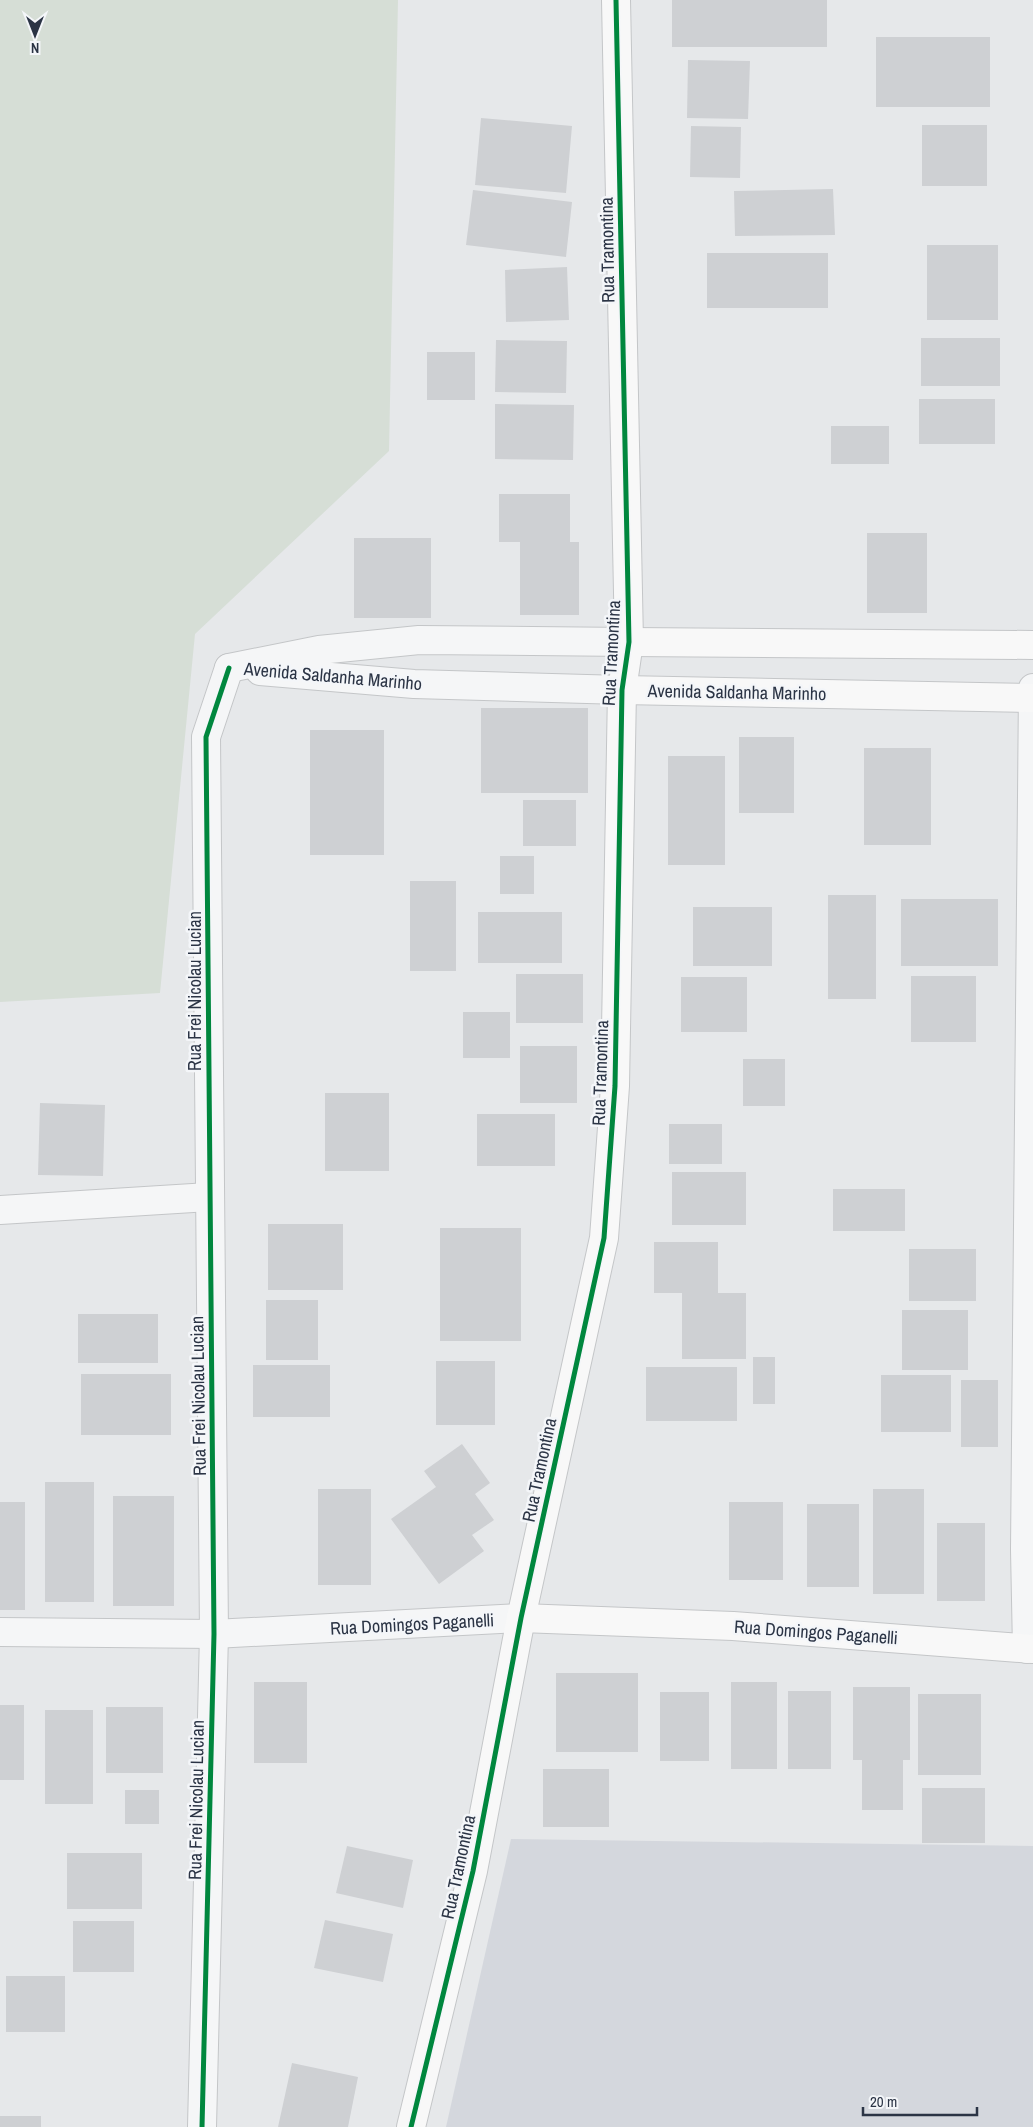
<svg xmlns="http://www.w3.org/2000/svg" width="1033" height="2127" font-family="'Archivo Narrow',sans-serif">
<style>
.built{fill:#d4d7dd}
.green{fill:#d6ded6}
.building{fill:#ced0d3}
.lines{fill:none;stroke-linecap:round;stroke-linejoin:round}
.street-casing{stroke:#c4c6c8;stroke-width:30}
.secondary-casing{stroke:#c4c6c8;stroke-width:30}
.street{stroke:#f5f6f7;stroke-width:28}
.secondary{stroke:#f8f8f8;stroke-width:28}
.cycleway-casing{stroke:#f4f6f9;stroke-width:8}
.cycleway{stroke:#00873e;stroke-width:5}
.labels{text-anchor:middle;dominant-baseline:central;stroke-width:5;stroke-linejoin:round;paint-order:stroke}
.street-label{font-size:18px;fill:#2b3445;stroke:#f4f6f9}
</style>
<rect width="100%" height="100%" fill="#e6e8ea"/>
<!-- built -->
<path class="built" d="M511,1839L1033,1846V2127H446Z"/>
<!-- green -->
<path class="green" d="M0,0H398L389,451L195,634L160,993L0,1002Z"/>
<!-- building -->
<g class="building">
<rect x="672" y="0" width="155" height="47"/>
<rect x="876" y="37" width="114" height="70"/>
<path d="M688,60L750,61L748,119L687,118Z"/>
<path d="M481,118L572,126L566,193L475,185Z"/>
<rect x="922" y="125" width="65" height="61"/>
<path d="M691,126L741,127L740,178L690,177Z"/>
<path d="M833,189L835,235L735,236L734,191Z"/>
<path d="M473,190L572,202L566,257L466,245Z"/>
<rect x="927" y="245" width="71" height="75"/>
<rect x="707" y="253" width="121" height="55"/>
<path d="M567,267L569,320L506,322L505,270Z"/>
<rect x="921" y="338" width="79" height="48"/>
<path d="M496,340L567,341L566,393L495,392Z"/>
<rect x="427" y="352" width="48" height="48"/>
<rect x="919" y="399" width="76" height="45"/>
<path d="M495,404L574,405L573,460L495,459Z"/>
<rect x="831" y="426" width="58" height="38"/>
<path d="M499,494H570V542H579V615H520V542H499Z"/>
<rect x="867" y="533" width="60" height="80"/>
<rect x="354" y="538" width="77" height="80"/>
<rect x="481" y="708" width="107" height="85"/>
<rect x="310" y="730" width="74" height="125"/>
<rect x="739" y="737" width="55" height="76"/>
<rect x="864" y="748" width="67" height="97"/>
<rect x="668" y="756" width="57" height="109"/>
<rect x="523" y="800" width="53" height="46"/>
<rect x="500" y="856" width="34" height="38"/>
<rect x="410" y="881" width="46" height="90"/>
<rect x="828" y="895" width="48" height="104"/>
<rect x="901" y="899" width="97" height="67"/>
<rect x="693" y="907" width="79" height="59"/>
<rect x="478" y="912" width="84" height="51"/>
<rect x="516" y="974" width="67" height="49"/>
<rect x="911" y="976" width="65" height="66"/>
<rect x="681" y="977" width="66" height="55"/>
<rect x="463" y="1012" width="47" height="46"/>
<rect x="520" y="1046" width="57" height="57"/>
<rect x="743" y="1059" width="42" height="47"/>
<rect x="325" y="1093" width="64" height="78"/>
<path d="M40,1103L105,1105L103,1176L38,1175Z"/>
<rect x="477" y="1114" width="78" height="52"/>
<rect x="669" y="1124" width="53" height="40"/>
<rect x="672" y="1172" width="74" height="53"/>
<rect x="833" y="1189" width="72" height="42"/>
<rect x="268" y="1224" width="75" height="66"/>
<rect x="440" y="1228" width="81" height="113"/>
<path d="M654,1242H718V1293H746V1359H682V1293H654Z"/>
<rect x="909" y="1249" width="67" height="52"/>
<rect x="266" y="1300" width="52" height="60"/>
<rect x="902" y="1310" width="66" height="60"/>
<rect x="78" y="1314" width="80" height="49"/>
<rect x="753" y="1357" width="22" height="47"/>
<rect x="436" y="1361" width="59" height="64"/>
<rect x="253" y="1365" width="77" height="52"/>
<rect x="646" y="1367" width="91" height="54"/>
<rect x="81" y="1374" width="90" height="61"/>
<rect x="881" y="1375" width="70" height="57"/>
<rect x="961" y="1380" width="37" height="67"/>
<path d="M462,1444L490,1483L475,1494L494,1520L472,1535L484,1551L439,1584L391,1519L436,1487L424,1471Z"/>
<rect x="45" y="1482" width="49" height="120"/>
<rect x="318" y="1489" width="53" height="96"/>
<rect x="873" y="1489" width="51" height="105"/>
<rect x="113" y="1496" width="61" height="110"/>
<rect x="0" y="1502" width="25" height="108"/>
<rect x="729" y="1502" width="54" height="78"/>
<rect x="807" y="1504" width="52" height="83"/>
<rect x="937" y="1523" width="48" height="78"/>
<rect x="556" y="1673" width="82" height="79"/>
<rect x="254" y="1682" width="53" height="81"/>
<rect x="731" y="1682" width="46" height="87"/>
<path d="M853,1687H910V1760H903V1810H862V1760H853Z"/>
<rect x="788" y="1691" width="43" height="78"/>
<rect x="660" y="1692" width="49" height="69"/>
<rect x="918" y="1694" width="63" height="81"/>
<rect x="0" y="1705" width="24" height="75"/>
<rect x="106" y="1707" width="57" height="66"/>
<rect x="45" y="1710" width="48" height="94"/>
<rect x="543" y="1769" width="66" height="58"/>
<rect x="922" y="1788" width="63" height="55"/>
<rect x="125" y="1790" width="34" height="34"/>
<path d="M347,1846L413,1860L403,1908L336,1893Z"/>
<rect x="67" y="1853" width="75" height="56"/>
<path d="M325,1920L393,1934L383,1982L314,1968Z"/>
<rect x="73" y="1921" width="61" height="51"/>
<rect x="6" y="1976" width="59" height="56"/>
<path d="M292,2063L358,2077L348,2127H278Z"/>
<rect x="0" y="2116" width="41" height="11"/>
</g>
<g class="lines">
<!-- street casing -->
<g class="street-casing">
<g id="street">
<path d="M229,668L319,650L419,640L629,642"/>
<path d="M260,671L414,684L622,690"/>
<path d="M0,1210L209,1197"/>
<path d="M0,1632L214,1634L521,1618"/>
<path d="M1027,1649L1025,1550L1033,688"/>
<path d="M202,2127L214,1634L206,737L229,668"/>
</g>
</g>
<!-- secondary casing -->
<g class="secondary-casing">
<g id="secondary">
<path d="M629,642L1033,645"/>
<path d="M622,690L1033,698"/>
<path d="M521,1618L733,1626L1033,1649"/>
<path d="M411,2127L473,1871L521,1618L604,1238L615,1086L622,690L629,642L616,0"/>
</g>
</g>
<!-- street -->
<use href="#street" class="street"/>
<!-- secondary -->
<use href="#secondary" class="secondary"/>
<!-- cycleway casing -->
<g class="cycleway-casing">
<g id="cycleway">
<path d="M202,2127L214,1634L206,737L229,668"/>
<path d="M411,2127L473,1871L521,1618L604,1238L615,1086L622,690L629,642L616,0"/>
</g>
</g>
<!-- cycleway -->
<use href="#cycleway" class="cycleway"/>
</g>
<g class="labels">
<!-- street labels -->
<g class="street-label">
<text transform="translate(607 250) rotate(-91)">Rua Tramontina</text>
<text transform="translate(611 653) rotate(-87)">Rua Tramontina</text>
<text transform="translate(333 676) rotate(5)">Avenida Saldanha Marinho</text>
<text transform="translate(737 692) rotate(1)">Avenida Saldanha Marinho</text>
<text transform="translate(194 991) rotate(-90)">Rua Frei Nicolau Lucian</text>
<text transform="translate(600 1073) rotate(-88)">Rua Tramontina</text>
<text transform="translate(198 1396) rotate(-91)">Rua Frei Nicolau Lucian</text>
<text transform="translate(539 1470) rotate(-78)">Rua Tramontina</text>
<text transform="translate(412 1624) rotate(-3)">Rua Domingos Paganelli</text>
<text transform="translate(816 1632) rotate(4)">Rua Domingos Paganelli</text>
<text transform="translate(196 1800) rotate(-89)">Rua Frei Nicolau Lucian</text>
<text transform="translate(458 1867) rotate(-78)">Rua Tramontina</text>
</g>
</g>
<!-- north arrow -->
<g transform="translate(35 35) rotate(180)" stroke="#f4f6f9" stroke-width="4" paint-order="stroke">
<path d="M0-4L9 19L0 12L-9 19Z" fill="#2b3445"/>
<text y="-8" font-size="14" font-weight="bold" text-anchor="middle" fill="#2b3445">N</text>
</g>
<!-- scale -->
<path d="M863 2107v8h114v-8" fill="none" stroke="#2b3445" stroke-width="2.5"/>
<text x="870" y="2107" font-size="15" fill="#2b3445" stroke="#f4f6f9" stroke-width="4" paint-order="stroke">20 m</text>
</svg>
